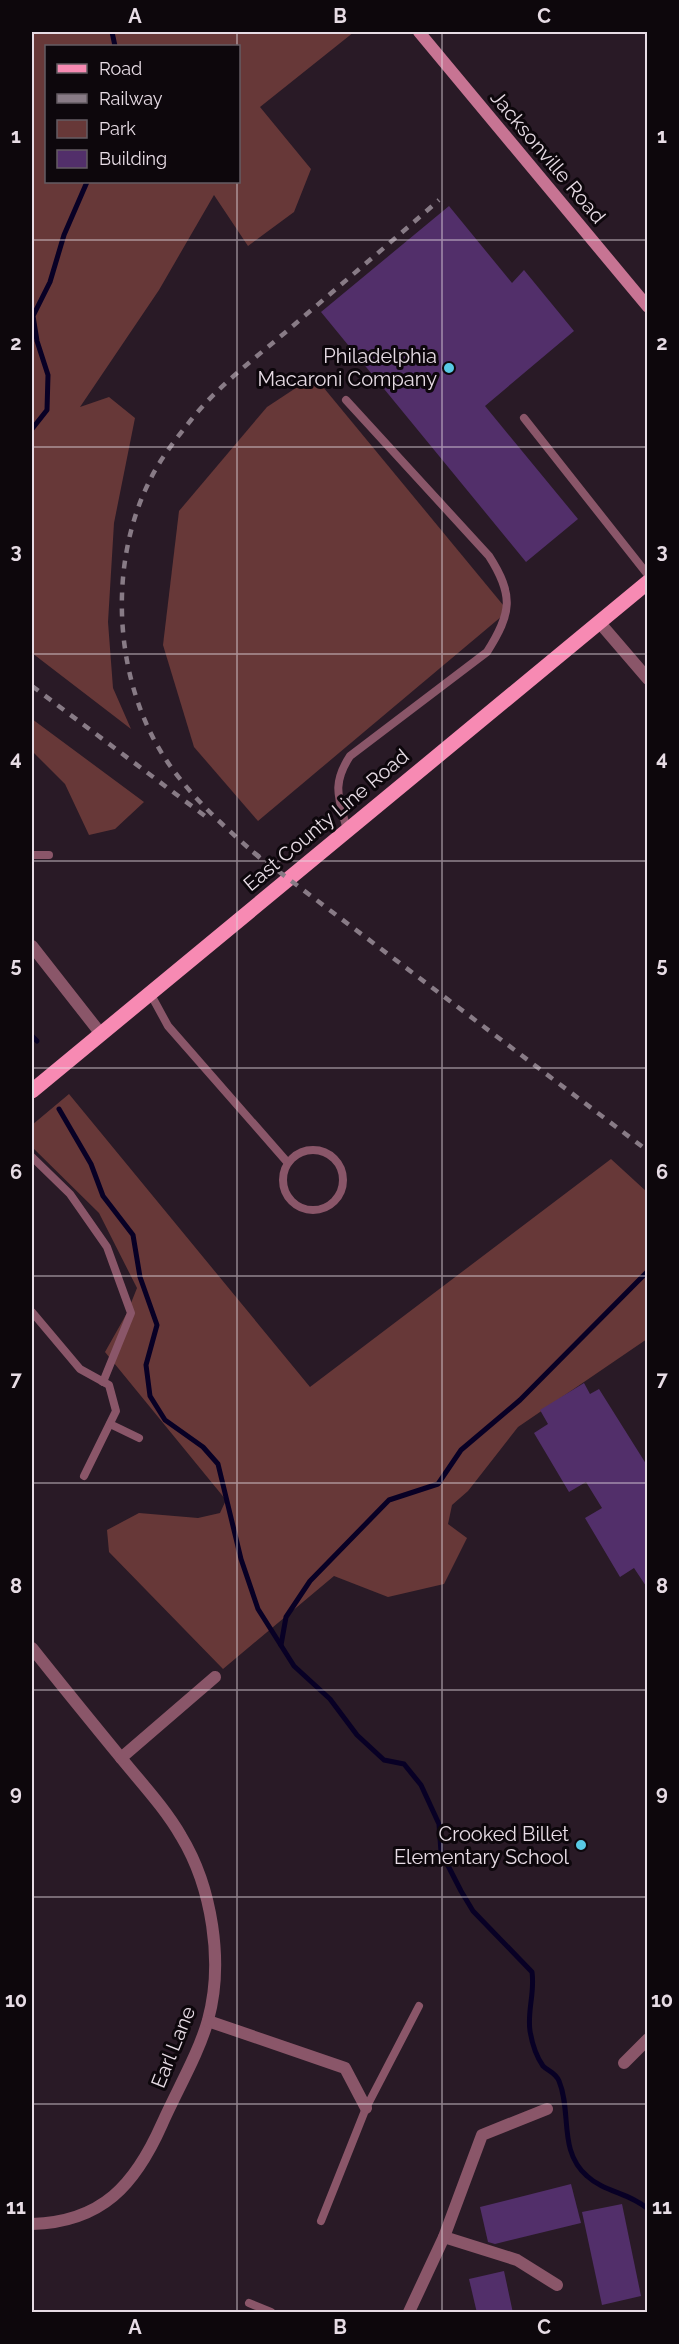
<svg xmlns="http://www.w3.org/2000/svg" width="679" height="2344" font-family="Raleway,sans-serif">
<style>
.green{fill:#673838;fill-rule:evenodd}
.lines{fill:none;stroke-linecap:round;stroke-linejoin:round}
.stream{stroke:#080025;stroke-width:5}
.building{fill:#522f6a}
.service{stroke:#8a5669;stroke-width:8}
.minor{stroke:#8a5669;stroke-width:12}
.secondary{stroke:#c77493;stroke-width:12}
.primary{stroke:#f78ab3;stroke-width:15}
.rail{stroke:#887b86;stroke-width:4.5;stroke-dasharray:8 8;stroke-linecap:butt}
.grid{fill:none;stroke:#e7dce5;stroke-width:1.5;stroke-opacity:0.55}
.poi-dot{fill:#58c9e4;stroke:#0d070c;stroke-width:2}
.labels{text-anchor:middle;dominant-baseline:central;stroke-width:6;stroke-linejoin:round;paint-order:stroke}
.street-label{font-size:20px;fill:#e7dce5;stroke:#0d070c}
.poi-label{font-size:20px;fill:#e7dce5;stroke:#0d070c;text-anchor:end}
.neatline{fill:none;stroke:#e7dce5;stroke-width:2}
.grid-label{font-size:20px;text-anchor:middle;font-weight:bold;fill:#e7dce5}
</style>
<rect width="100%" height="100%" fill="#291a26"/>
<!-- green -->
<g class="green">
<path d="M32,32H354L260,107L311,169L294,212L248,246L214,195L159,290L80,407L109,397L135,418L114,523L108,622L113,688L131,729L32,653ZM46,46H238V182H46Z"/>
<path d="M314,376L508,611L258,821L194,747L163,645L179,511L267,407Z"/>
<path d="M32,719L144,802L115,829L89,835L65,784L32,751Z"/>
<path d="M69,1094L310,1387L611,1159L647,1192V1339L518,1427L468,1491L452,1505L448,1524L467,1538L444,1584L388,1597L334,1576L223,1669L109,1552L107,1530L139,1513L198,1518L220,1513L226,1500L105,1352L127,1313L137,1288L99,1213L32,1147V1125Z"/>
</g>
<g class="lines">
<!-- stream -->
<g class="stream">
<path d="M112,32L115,46"/>
<path d="M32,429L47,410L48,375L37,341L33,316L50,282L64,235L87,182"/>
<path d="M32,1036L37,1041"/>
<path d="M59,1109L91,1164L103,1196L133,1235L140,1277L157,1325L146,1365L150,1396L165,1420L203,1447L218,1464L241,1559L258,1609L294,1666L330,1699L357,1735L384,1760L404,1764L421,1785L439,1824L441,1852L461,1891L473,1911L532,1972C535,1993 527,2011 530,2031C532,2043 536,2056 543,2066C549,2072 555,2072 559,2081C572,2112 558,2151 587,2176C604,2192 630,2193 648,2209"/>
<path d="M281,1645L286,1617L310,1581L389,1500L438,1484L461,1450L520,1400L648,1271"/>
</g>
</g>
<!-- building -->
<g class="building">
<path d="M449,206L512,283L524,270L574,331L485,406L578,519L526,562L321,312Z"/>
<path d="M584,1383L590,1394L599,1389L648,1467V1589L634,1568L620,1577L585,1518L602,1508L586,1482L569,1492L534,1433L548,1424L540,1410Z"/>
<path d="M571,2184L581,2223L495,2244L488,2242L480,2207Z"/>
<path d="M622,2204L641,2296L602,2305L582,2212Z"/>
<path d="M504,2271L513,2313H477L469,2279Z"/>
</g>
<g class="lines">
<!-- service -->
<g class="service">
<path d="M346,400L489,556C514,595 512,613 487,652L350,756C331,785 339,798 347,830"/>
<path d="M524,418L648,575"/>
<path d="M32,855H49"/>
<path d="M150,993L168,1026L288,1163"/>
<circle cx="313" cy="1180" r="30"/>
<path d="M32,1157L70,1194L107,1247L131,1313L103,1382"/>
<path d="M32,1312L80,1369L109,1385L116,1411L84,1476"/>
<path d="M110,1424L139,1438"/>
<path d="M321,2221L366,2108L419,2006"/>
<path d="M249,2303L271,2312"/>
</g>
<!-- minor -->
<g class="minor">
<path d="M599,622L648,679"/>
<path d="M32,946L101,1034"/>
<path d="M32,1648C63,1687 94,1725 126,1764C145,1787 166,1810 181,1836C212,1887 224,1962 208,2020C199,2053 176,2092 162,2124C135,2185 102,2222 32,2224"/>
<path d="M121,1758L215,1677"/>
<path d="M208,2021L345,2068L366,2108"/>
<path d="M624,2063L648,2039"/>
<path d="M444,2237L517,2260L557,2285"/>
<path d="M409,2312L444,2237L482,2135L547,2109"/>
</g>
<!-- secondary -->
<path class="secondary" d="M419,32L648,307"/>
<!-- primary -->
<path class="primary" d="M32,1091L648,582"/>
<!-- rail -->
<g class="rail">
<path d="M32,686L205,816"/>
<path d="M253,852L648,1151"/>
<path d="M260,858C228,830 196,802 171,767C114,688 106,567 150,480C160,459 176,439 191,420C218,386 254,359 287,331C338,287 389,244 439,200"/>
</g>
</g>
<!-- grid -->
<path class="grid" d="M237,32V46M442,32V2312M237,182V2312M32,240H648M32,447H648M32,654H648M32,861H648M32,1068H648M32,1276H648M32,1483H648M32,1690H648M32,1897H648M32,2104H648"/>
<!-- markers -->
<g class="poi-dot">
<circle cx="449" cy="368" r="6"/>
<circle cx="581" cy="1845" r="6"/>
</g>
<g class="labels">
<!-- street labels -->
<g class="street-label">
<text transform="translate(548 157) rotate(50)">Jacksonville Road</text>
<text transform="translate(326 820) rotate(-40)">East County Line Road</text>
<text transform="translate(173 2047) rotate(-68)">Earl Lane</text>
</g>
<!-- poi labels -->
<g class="poi-label">
<text x="437" y="356">Philadelphia<tspan x="437" dy="23">Macaroni Company</tspan></text>
<text x="569" y="1834">Crooked Billet<tspan x="569" dy="23">Elementary School</tspan></text>
</g>
</g>
<!-- border -->
<rect width="679" height="2344" fill="none" stroke="#0d070c" stroke-width="66"/>
<!-- legend -->
<rect x="45" y="45" width="195" height="138" fill="#0d070c" stroke="#645c63" stroke-width="1.5"/>
<rect x="57" y="64" width="30" height="9" fill="#f78ab3" stroke="#645c63" stroke-width="1.5"/>
<text x="99" y="75" font-size="18" fill="#e7dce5">Road</text>
<rect x="57" y="94" width="30" height="9" fill="#887b86" stroke="#645c63" stroke-width="1.5"/>
<text x="99" y="105" font-size="18" fill="#e7dce5">Railway</text>
<rect x="57" y="120" width="30" height="18" fill="#673838" stroke="#645c63" stroke-width="1.5"/>
<text x="99" y="135" font-size="18" fill="#e7dce5">Park</text>
<rect x="57" y="150" width="30" height="18" fill="#522f6a" stroke="#645c63" stroke-width="1.5"/>
<text x="99" y="165" font-size="18" fill="#e7dce5">Building</text>
<rect x="33" y="33" width="613" height="2278" class="neatline"/>
<g class="grid-label">
<text x="135" y="23">A</text>
<text x="340" y="23">B</text>
<text x="544" y="23">C</text>
<text x="16" y="143">1</text>
<text x="662" y="143">1</text>
<text x="16" y="350">2</text>
<text x="662" y="350">2</text>
<text x="16" y="558">3</text>
<text x="662" y="558">3</text>
<text x="16" y="765">4</text>
<text x="662" y="765">4</text>
<text x="16" y="972">5</text>
<text x="662" y="972">5</text>
<text x="16" y="1179">6</text>
<text x="662" y="1179">6</text>
<text x="16" y="1386">7</text>
<text x="662" y="1386">7</text>
<text x="16" y="1593">8</text>
<text x="662" y="1593">8</text>
<text x="16" y="1800">9</text>
<text x="662" y="1800">9</text>
<text x="16" y="2007">10</text>
<text x="662" y="2007">10</text>
<text x="16" y="2214">11</text>
<text x="662" y="2214">11</text>
<text x="135" y="2334">A</text>
<text x="340" y="2334">B</text>
<text x="544" y="2334">C</text>
</g>
</svg>
